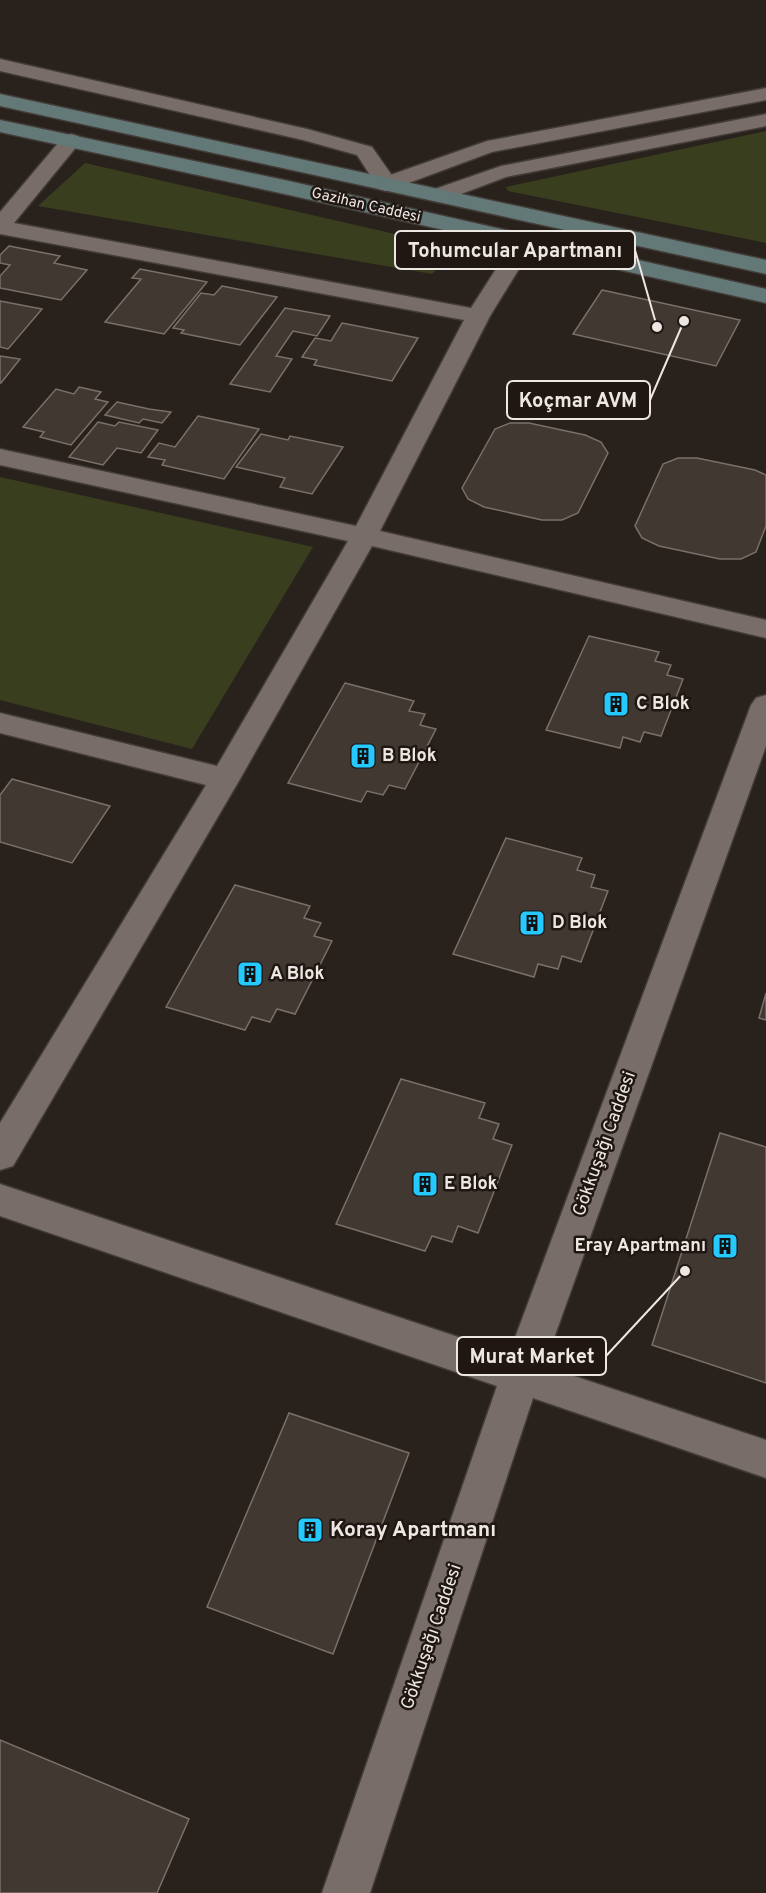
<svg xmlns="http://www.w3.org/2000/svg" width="766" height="1893" font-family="Overpass,sans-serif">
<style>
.green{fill:#393f1e}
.building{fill:#403831;stroke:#7a7069;stroke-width:1.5}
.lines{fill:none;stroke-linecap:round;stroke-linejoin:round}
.minor-casing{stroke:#423b37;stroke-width:3}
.tertiary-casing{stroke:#423b37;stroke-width:3}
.secondary-casing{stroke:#423b37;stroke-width:3}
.minor{fill:#786d68;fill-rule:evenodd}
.tertiary{fill:#786d68;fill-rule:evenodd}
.secondary{fill:#637977;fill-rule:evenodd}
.labels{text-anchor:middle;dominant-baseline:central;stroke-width:5;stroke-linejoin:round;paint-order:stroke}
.far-street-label{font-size:15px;fill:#ede7e4;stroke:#201713}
.poi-label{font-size:18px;font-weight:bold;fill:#ede7e4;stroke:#201713;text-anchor:start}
.street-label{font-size:18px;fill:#ede7e4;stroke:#201713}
.near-poi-label{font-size:21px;font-weight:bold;fill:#ede7e4;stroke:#201713;text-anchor:start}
.leader{fill:none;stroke:#ede7e4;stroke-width:2}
.callout-dot{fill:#ede7e4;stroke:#201713;stroke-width:2}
.callout{fill:#201713;stroke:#ede7e4;stroke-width:2}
.callout-label{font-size:20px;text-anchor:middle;font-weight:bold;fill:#ede7e4}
</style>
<rect width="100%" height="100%" fill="#29211c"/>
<!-- green -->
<g class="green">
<path d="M766,131V243L508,191L506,187Z"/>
<path d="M85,163L456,248L432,274L38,206Z"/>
<path d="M0,477L313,547L192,749L0,700Z"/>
</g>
<!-- building -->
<g class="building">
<path d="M9,246L60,256L54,263L87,270L61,300L0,288V276L10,265L0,263V255Z"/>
<path d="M140,269L207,282L164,334L105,322L141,279L132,278Z"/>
<path d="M222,286L277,297L240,345L181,333L184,330L173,328L201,293L214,295Z"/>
<path d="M602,290L740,320L716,366L573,334Z"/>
<path d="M0,301L42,309L8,349L0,347Z"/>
<path d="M285,308L330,316L317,336L293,331L276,356L292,359L270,392L230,384Z"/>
<path d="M342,323L418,338L392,381L314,365L317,360L302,357L315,338L331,341Z"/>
<path d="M0,356L20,359L1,383H0Z"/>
<path d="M79,387L101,392L95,399L108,402L71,445L40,437L44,432L23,427L56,389L74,394Z"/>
<path d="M117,402L149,409L171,412L162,423L143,419L139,423L105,415Z"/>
<path d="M198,416L259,429L224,479L162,465L165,460L148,457L159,443L175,447Z"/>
<path d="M98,422L115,426L119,422L158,430L141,453L117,448L103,465L69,457Z"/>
<path d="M510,423H529L585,435L601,442L608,453L578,513L562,520H542L484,507L468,499L462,488L495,429Z"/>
<path d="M261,434L288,440L290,436L343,447L312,494L280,487L285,478L236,467Z"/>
<path d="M678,458H697L755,470L766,475V526L756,552L741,559H720L659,546L642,538L635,526L663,464Z"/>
<path d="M589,636L659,652L655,661L671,665L667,675L683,679L661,736L644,732L640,742L623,737L620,748L546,730Z"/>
<path d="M345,683L414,701L409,711L425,714L420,725L436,729L405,789L389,785L383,795L367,791L361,802L288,783Z"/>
<path d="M12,779L110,806L72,863L0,842V795Z"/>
<path d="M506,838L582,858L577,870L595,875L591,887L608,891L581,962L562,956L558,969L538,964L534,977L453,954Z"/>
<path d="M235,885L310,906L304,918L321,923L314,936L332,941L295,1014L277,1009L270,1022L252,1017L245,1030L166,1007Z"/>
<path d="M766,993V1020L759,1018Z"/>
<path d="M401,1079L485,1103L479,1118L499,1124L493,1139L512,1145L478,1233L458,1226L452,1242L432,1236L425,1251L336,1224Z"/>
<path d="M720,1133L766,1147V1383L652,1345Z"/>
<path d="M289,1413L409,1453L333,1654L207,1607Z"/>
<path d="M0,1740L189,1819L157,1893H0Z"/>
</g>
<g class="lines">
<!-- minor casing -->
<g class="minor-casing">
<g id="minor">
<path d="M0,59L307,129L372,147L398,184L395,189L387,191L379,189L357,155L303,140L0,71Z"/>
<path d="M71,134L78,136L82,140L14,223L471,308L516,238L524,236L532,238L535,243L490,316L380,531L766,620V638L372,546L240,779L13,1166L0,1170V1123L206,785L0,733V713L217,766L348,541L0,465V449L356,526L464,320L0,234V212L64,136Z"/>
<path d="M766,695V746L544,1366L766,1440V1478L533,1398L370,1893H322L497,1386L0,1216V1184L509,1354L751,705L756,698Z"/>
</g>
</g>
<!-- tertiary casing -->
<g class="tertiary-casing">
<g id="tertiary">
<path d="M766,88V100L492,152L387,191L379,189L376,184L379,179L487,141Z"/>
<path d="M766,114V126L506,177L440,202L432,200L429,195L432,190L501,166Z"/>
</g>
</g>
<!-- secondary casing -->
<g class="secondary-casing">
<g id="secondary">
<path d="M0,94L766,260V274L0,106Z"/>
<path d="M0,120L289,181L766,289V303L289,195L0,132Z"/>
</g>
</g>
<!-- minor -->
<use href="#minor" class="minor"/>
<!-- tertiary -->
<use href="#tertiary" class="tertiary"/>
<!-- secondary -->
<use href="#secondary" class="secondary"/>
</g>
<!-- icons -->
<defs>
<g id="building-square" transform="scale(1.35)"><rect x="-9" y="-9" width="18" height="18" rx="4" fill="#25c9fe" stroke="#201713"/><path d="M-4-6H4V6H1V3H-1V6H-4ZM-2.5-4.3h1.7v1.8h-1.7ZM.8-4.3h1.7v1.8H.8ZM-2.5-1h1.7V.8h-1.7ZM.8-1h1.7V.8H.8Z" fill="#111"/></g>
</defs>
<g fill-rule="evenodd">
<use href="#building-square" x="616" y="704"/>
<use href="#building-square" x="363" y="756"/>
<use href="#building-square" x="532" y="923"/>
<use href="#building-square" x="250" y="974"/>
<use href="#building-square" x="425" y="1184"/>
<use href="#building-square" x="725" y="1246"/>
<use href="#building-square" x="310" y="1530"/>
</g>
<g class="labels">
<!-- far-street labels -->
<g class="far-street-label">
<text transform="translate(366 206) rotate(13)">Gazihan Caddesi</text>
</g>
<!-- poi labels -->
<g class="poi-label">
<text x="636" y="704">C Blok</text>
<text x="382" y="756">B Blok</text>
<text x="552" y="923">D Blok</text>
<text x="270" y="974">A Blok</text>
<text x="444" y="1184">E Blok</text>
<text x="706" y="1246" text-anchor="end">Eray Apartmanı</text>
</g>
<!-- street labels -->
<g class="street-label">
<text transform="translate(605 1144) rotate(-70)">Gökkuşağı Caddesi</text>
<text transform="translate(432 1637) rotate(-71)">Gökkuşağı Caddesi</text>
</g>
<!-- near-poi labels -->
<g class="near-poi-label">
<text x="330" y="1530">Koray Apartmanı</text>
</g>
</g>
<!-- callouts -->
<path class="leader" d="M657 327L635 250M684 321L650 400M685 1271L606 1356"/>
<g class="callout-dot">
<circle cx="657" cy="327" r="6"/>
<circle cx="684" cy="321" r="6"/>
<circle cx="685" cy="1271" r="6"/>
</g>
<g class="callout">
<rect x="395" y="231" width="240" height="38" rx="6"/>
<rect x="507" y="381" width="143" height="38" rx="6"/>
<rect x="457" y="1337" width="149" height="38" rx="6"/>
</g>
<g class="callout-label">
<text x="515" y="257">Tohumcular Apartmanı</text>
<text x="578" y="407">Koçmar AVM</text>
<text x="532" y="1363">Murat Market</text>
</g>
</svg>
